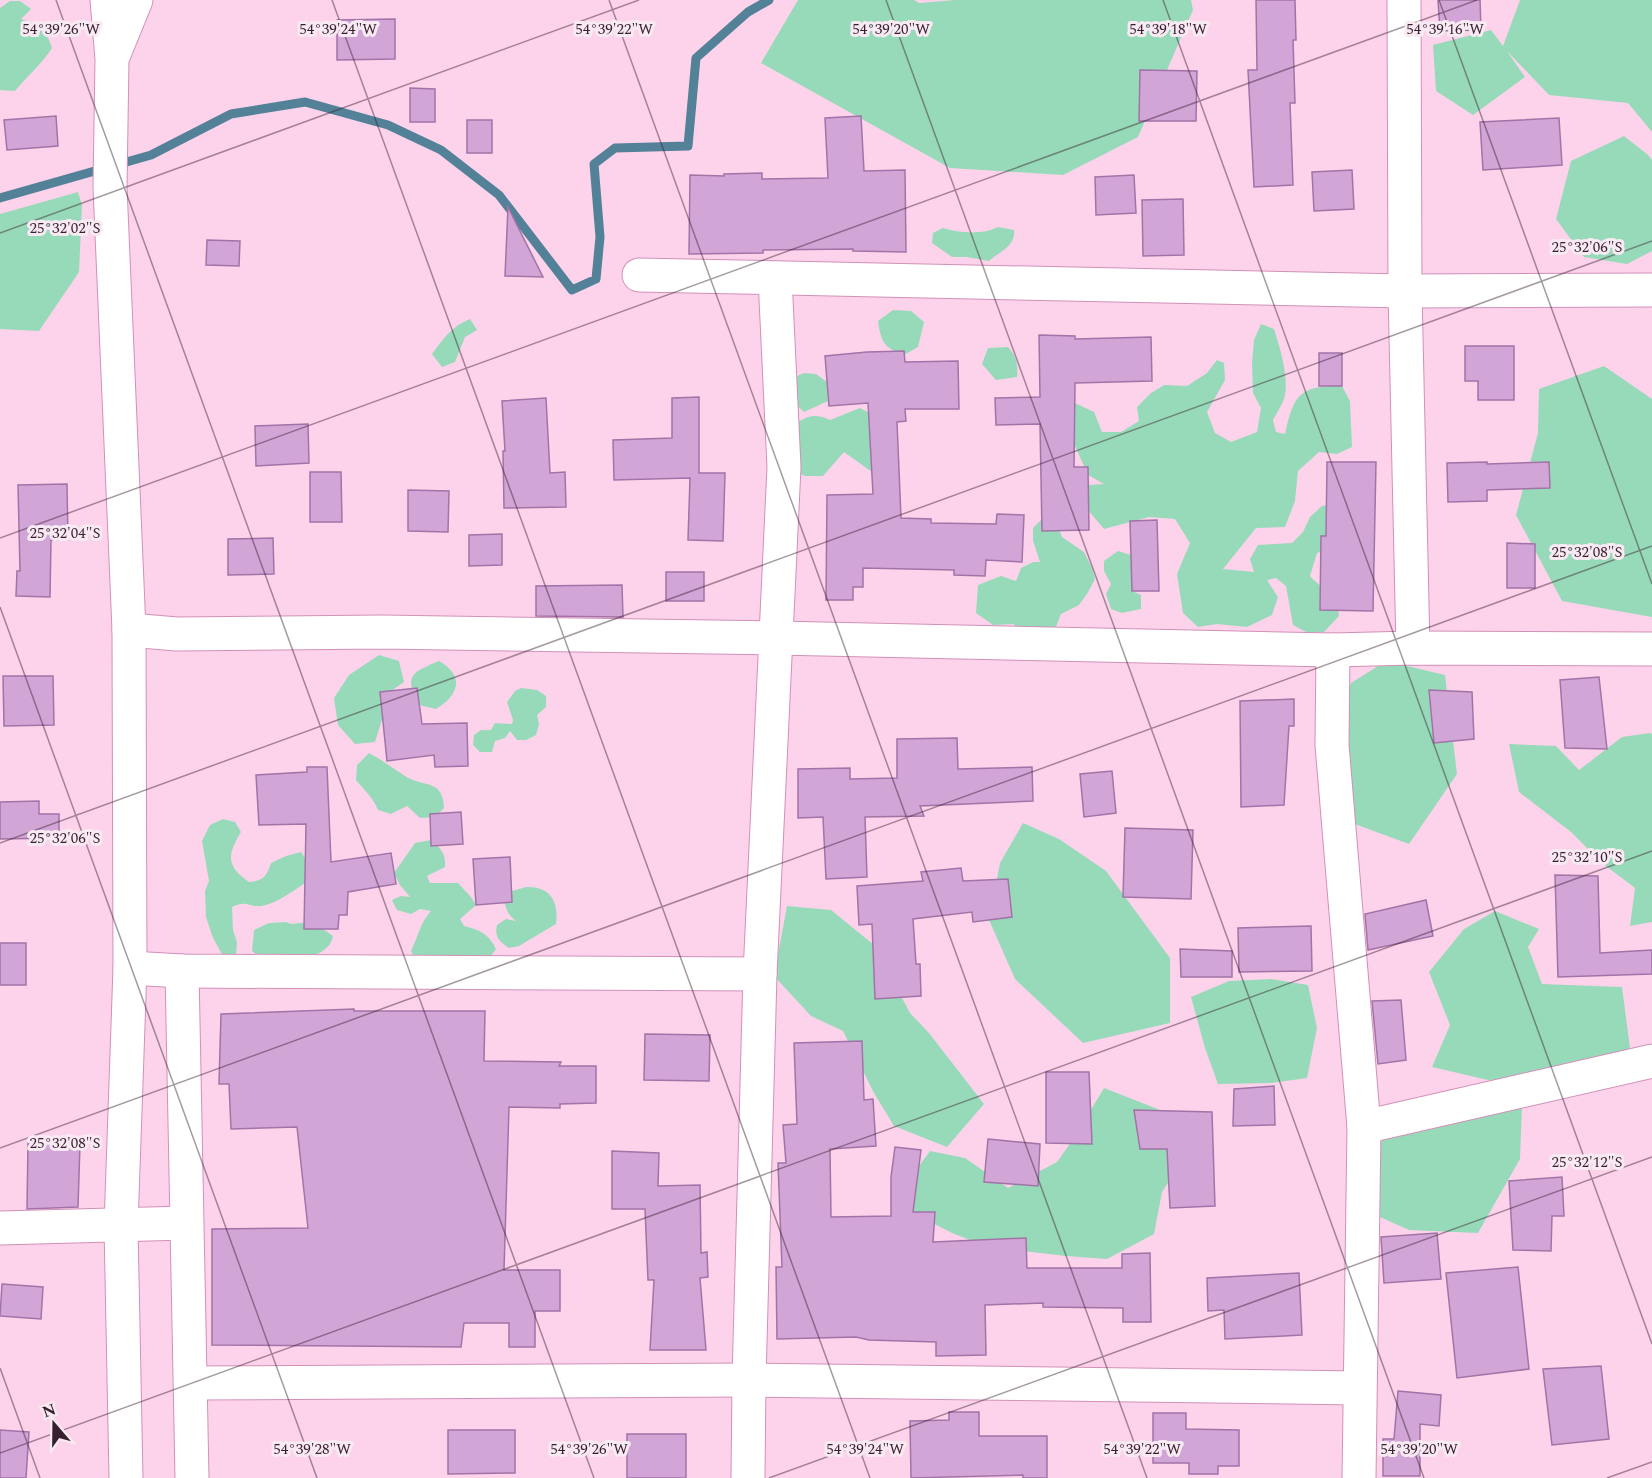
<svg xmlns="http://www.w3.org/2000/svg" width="1652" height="1478" font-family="Spectral,serif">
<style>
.green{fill:#97dab9}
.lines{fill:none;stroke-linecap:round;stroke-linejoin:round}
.stream{stroke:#538198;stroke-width:9}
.building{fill:#d2a5d7;stroke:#a273a7;stroke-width:1.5}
.street-casing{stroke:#d290b8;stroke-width:35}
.street{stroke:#fff;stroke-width:33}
.ticks{fill:none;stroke:#381f2f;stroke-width:1.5;stroke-opacity:0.45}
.ticks-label{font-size:15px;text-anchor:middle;fill:#381f2f;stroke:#f8eaf2;stroke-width:6;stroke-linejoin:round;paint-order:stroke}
</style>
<rect width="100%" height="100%" fill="#fdd3eb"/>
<!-- green -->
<g class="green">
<path d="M798,0H914L919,3L955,0H1191L1193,10L1138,137L1063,175L950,168L761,63Z"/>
<path d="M1520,0H1652V132L1628,103L1549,95L1507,51L1525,77L1473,115L1436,91L1433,45L1491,30L1503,46Z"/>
<path d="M10,1H20L31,9L21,19L44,27L52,48C42,64 27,76 15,91L0,90V8Z"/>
<path d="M1624,136L1648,155L1652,160V251L1627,264L1584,257L1556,219L1571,161Z"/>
<path d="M78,192L82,205L79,272L39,331L0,329V214Z"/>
<path d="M998,227L1014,230C1016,246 1000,251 989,261L967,257H952L932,243L933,233L943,228C959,233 983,235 998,227Z"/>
<path d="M893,310L911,311L924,322L918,347L904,355C884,348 881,342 878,321Z"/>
<path d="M470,319L477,330L465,337L455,362L442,367L432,354C443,339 452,326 470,319Z"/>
<path d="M1261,324L1274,329C1280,347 1290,381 1284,399C1281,406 1277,413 1273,420L1276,432L1285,434C1294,393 1300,386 1342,386L1350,401L1352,447L1337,454L1319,452L1298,471L1295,501L1285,527L1256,528L1223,569L1254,572L1250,559L1258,545L1292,543L1303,532L1310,517L1322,506L1343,502L1361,537L1317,553L1310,576C1325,593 1337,591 1339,616L1324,632H1306L1293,625L1286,586L1276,578L1267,580L1278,597L1272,615L1247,627L1217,624L1198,627L1183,613L1177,574L1190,543L1175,519L1149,517L1104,529L1088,510V485L1104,484L1088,475L1075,446L1062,424L1075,403L1094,412L1102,432H1121L1139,421L1137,407L1151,393L1164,385L1187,386L1207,373L1217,360L1224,363L1225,380L1207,412L1215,433L1231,442L1257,432L1261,408L1253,393L1252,363L1254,340Z"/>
<path d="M1008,347C1017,357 1018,364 1017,377L996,380L982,364L988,348Z"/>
<path d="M1604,366L1652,399V617L1562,601L1516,515L1538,433L1539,389Z"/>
<path d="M804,373L816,374L827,382L828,401L804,412L788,397L790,379Z"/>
<path d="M860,408C879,416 886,436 894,454L872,472L844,452L823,476H805L784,467V432C800,421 810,410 830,420Z"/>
<path d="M1042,519L1056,522L1062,537L1084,552L1092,568L1095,579L1087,594L1079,605L1061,614L1054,632L1022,631L1013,624L993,625L976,613L978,585L1001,576L1016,581L1021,568L1033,562H1040L1033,541V528Z"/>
<path d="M1118,551L1131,555L1138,568L1132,591L1141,595V609L1122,613L1111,609L1106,594L1111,584L1104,571V561Z"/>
<path d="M379,655L399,661L404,682L391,691L375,742L355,744L338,725L334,698L349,675Z"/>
<path d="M439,661C465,676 459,695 436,709L419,705C403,676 412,672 439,661Z"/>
<path d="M1386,661L1445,675L1457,774L1409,844L1352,823L1332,745L1351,683Z"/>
<path d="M521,688L537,690L546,696V707L537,715L539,724L536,735L526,740H517L510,731L505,738L495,741L492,752H480L473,745L474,735L481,730H491L495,723L512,724L513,720L507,702L515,691Z"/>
<path d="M1650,733L1652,734V922L1630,926L1635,888L1602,863L1571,832L1519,792L1509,744L1556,746L1579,770L1622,737Z"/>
<path d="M369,753C382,760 393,768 405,776C423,788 443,778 444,808L435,817L420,818L407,806L391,814L378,810C373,797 364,790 356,780L357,765Z"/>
<path d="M223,819L235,822L241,832C227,855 226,866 249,882C263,881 267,876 271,863L286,856L301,852L305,858V883C293,891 276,904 261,906C247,907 247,900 232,907L233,930L237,942L236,957L223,956L213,938L206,917L205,891L209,881L202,841L210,825Z"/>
<path d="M1023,823L1059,839L1106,871L1170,958V1023L1083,1043L1015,979L989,920L1000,863Z"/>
<path d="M431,840C441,848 446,854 445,867L427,876L430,883H458L471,897L476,905L460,919L464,926C480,930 489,934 496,949L487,961L417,964L411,951C418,937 420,923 431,911L420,909L411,914L397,910L392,900L401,896L410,897L400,885L394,873L415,843Z"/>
<path d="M526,887C550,886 559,901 556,924L519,946L509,948C500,942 494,937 497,925L506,919L516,921C507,914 506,909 504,899L512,891Z"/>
<path d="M787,906L831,910L874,945L910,1013L929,1033L984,1104L947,1147L894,1126L874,1093L843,1031L811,1016L774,976Z"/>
<path d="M1495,911L1539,929L1528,947L1542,984L1622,987L1630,1048L1556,1076L1488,1080L1432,1067L1450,1025L1429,972L1464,929Z"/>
<path d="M286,922C294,926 298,922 305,923C315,924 325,930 333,936C328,961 289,960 268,964L252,951L254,930L269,923Z"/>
<path d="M1271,979L1308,985L1317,1028L1307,1078L1271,1083L1218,1084L1205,1048L1191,997L1229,981Z"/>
<path d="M1104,1088L1160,1110L1189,1151L1162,1192L1154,1234L1107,1259L1066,1256L988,1247L952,1233L905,1209L908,1181L930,1151L965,1158L1008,1188L1057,1162L1074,1138Z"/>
<path d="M1522,1106L1520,1159L1478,1233L1409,1230L1364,1210L1359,1166L1389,1134Z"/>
</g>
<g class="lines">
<!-- stream -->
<path class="stream" d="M0,198L151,155L231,114L305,102L388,125L441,150L499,195L572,290L596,279L600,237L594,164L615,148L688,146L696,58L748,12L769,0"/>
</g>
<!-- building -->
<g class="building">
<path d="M1256,0H1295L1296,40H1293L1295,103H1290L1293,185L1254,187L1248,70H1257Z"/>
<path d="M1438,0H1480L1481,30L1440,31Z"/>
<path d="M395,19V59L337,60V20Z"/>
<path d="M1140,70L1197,71L1196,121H1139Z"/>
<path d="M410,88L435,89V122H410Z"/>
<path d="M56,116L58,146L7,150L4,120Z"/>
<path d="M861,116L864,171L905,170L906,252L853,251V249L763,250V253L689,254L690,175L724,176V174L762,173V179L828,178L825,118Z"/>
<path d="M1559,118L1562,165L1483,170L1480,122Z"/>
<rect x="467" y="120" width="25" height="33"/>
<path d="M1352,170L1354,209L1314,211L1312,172Z"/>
<path d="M1134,175L1136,213L1096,215L1095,177Z"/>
<path d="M1183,199L1184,255L1143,256L1142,200Z"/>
<path d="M508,207L543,277L505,276Z"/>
<path d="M207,240L240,241L239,266L206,265Z"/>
<path d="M1039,335L1075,336V339L1151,337L1152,381L1075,383L1074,467H1088L1089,530L1042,531L1040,424L996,425L995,398L1040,397Z"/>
<path d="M1465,346H1514V400H1478V381H1465Z"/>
<path d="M904,351L905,362L958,361L959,409H905L906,421L897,422L901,518L931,519V523L996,524L997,514L1024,515L1022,562L986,560L985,576L954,575V570L863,568V587H853V600H826L827,495L873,494L868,403L829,406L825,356L867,352Z"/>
<rect x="1319" y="353" width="23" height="33"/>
<path d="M699,397V473H725L723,541L688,540L690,478L614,480L613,440L672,438V398Z"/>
<path d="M546,398L550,473L565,472L566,507L504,508L503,451H505L502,401Z"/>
<path d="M308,424L309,463L256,466L255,426Z"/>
<path d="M1327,462H1376L1373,611L1320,610L1321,536H1326Z"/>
<path d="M1487,462V464L1549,462L1550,488L1487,490V501L1448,502L1447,463Z"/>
<path d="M310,472H341L342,522H310Z"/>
<path d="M67,484L68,540H51L50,597L16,596L17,571H20L18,485Z"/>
<path d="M408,490L449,491L448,532L408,531Z"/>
<path d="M1157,520L1159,591H1132L1130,521Z"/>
<path d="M502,534V565L469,566V535Z"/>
<path d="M273,538L274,574L228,575V539Z"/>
<path d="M1507,543L1535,544V588H1507Z"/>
<rect x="666" y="572" width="38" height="29"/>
<path d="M622,585L623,617L536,616V586Z"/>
<path d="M3,676H53L54,725L4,726Z"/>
<path d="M1599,677L1607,749L1565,748L1560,680Z"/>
<path d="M417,688L422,724L467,723L468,766L435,767L434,755L387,761L380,692Z"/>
<path d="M1429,690L1472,692L1474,739L1434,743Z"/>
<path d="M1294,699V726H1289L1284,805L1241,807L1240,701Z"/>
<path d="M957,738L958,769L1032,767L1033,801L920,806L924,816L865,817L867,877L826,879L823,817L798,818V769L850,768V779L897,778V739Z"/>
<path d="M307,767H327L331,862L391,853L396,884L348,892L347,915H339L338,929H304L306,824L259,825L256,775L307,772Z"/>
<path d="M1112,771L1116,813L1084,817L1080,774Z"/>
<path d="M39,801V814H59V838L0,839V802Z"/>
<path d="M461,812L463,844L431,846L430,814Z"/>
<path d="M1125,828L1193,830L1191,899L1123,897Z"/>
<path d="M510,857L512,902L476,905L473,859Z"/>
<path d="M961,868L963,881L1008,879L1012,917L973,922L972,912L913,919L916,964H920L921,996L875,999L872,924L859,925L857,886L923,881L921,872Z"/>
<path d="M1555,875L1598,876L1600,953L1652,950V974L1558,977Z"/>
<path d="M1426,900L1433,936L1368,950L1365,914Z"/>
<path d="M1311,926L1312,971L1239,972L1238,928Z"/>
<rect x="0" y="943" width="26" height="42"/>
<path d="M1180,949L1232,951V977H1181Z"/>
<path d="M1401,1000L1406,1060L1378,1064L1372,1001Z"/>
<path d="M354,1009V1011H485L484,1061L561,1062L559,1066H596V1103L560,1104V1108L509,1107L504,1270H560V1311H535V1347H509V1323H464L461,1347L212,1345V1229L308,1228L297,1127L231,1129L229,1084H219L221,1014Z"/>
<path d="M645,1034L710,1035L709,1081L644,1080Z"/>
<path d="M862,1041L864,1100L873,1099L876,1146L830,1149L831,1217L891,1216V1177L895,1147L921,1150L913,1212H935L933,1242L1026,1238L1027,1268H1122V1254L1150,1253L1151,1322H1123V1308L1043,1307V1303L985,1305L986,1355L936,1356V1342L869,1340L856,1337L777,1339L776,1267H782L778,1163H786L783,1125L797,1124L794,1043Z"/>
<path d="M1046,1072H1089L1092,1144L1046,1143Z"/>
<path d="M1274,1086L1275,1125L1233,1126L1234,1089Z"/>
<path d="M1134,1110L1212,1112L1215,1206L1170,1208L1167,1149H1140Z"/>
<path d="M988,1139L1040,1144L1038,1186L984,1182Z"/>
<path d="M28,1143L80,1144L78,1207L27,1209Z"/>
<path d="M612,1151L659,1153L658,1186L700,1185L701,1253L707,1252L708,1277L700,1278L706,1350H650L654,1280H648L645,1209H612Z"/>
<path d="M1562,1177L1564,1216H1552L1551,1251L1513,1250L1509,1181Z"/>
<path d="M1437,1233L1441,1279L1384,1283L1381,1237Z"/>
<path d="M1518,1267L1529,1369L1457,1378L1446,1273Z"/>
<path d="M1299,1273L1302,1335L1225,1339L1224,1310L1208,1311L1207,1278Z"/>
<path d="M2,1284L43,1287L41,1319L0,1316Z"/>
<path d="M1601,1366L1609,1439L1552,1445L1543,1369Z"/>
<path d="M1398,1391L1441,1395L1439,1426L1420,1424V1476H1383V1439H1394Z"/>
<path d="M949,1412H979V1436H1047V1478H1023V1475L911,1478L910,1421L949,1420Z"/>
<path d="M1153,1413H1186V1429L1239,1430V1466H1218V1474H1189V1463H1153Z"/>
<path d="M0,1430L29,1432L26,1478H0Z"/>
<path d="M448,1430H515V1473L448,1474Z"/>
<rect x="627" y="1434" width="59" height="44"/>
</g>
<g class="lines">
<!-- street casing -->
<g class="street-casing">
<g id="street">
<path d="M107,0L112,59L110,187L129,630L130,968L121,1226L126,1478"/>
<path d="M1404,0L1405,291L1413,648"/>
<path d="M114,54L136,0"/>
<path d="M639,275L1405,291L1652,290"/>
<path d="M129,630L177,634L382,632L776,638L1333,650L1413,648L1652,649"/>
<path d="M1333,650L1332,745L1364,1127L1359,1478"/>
<path d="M130,968L182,971L760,974"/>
<path d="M182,971L192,1478"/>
<path d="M1364,1127L1652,1061"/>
<path d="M0,1228L186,1223"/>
<path d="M191,1383L749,1380L1359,1388"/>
<path d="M748,1478L749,1380L760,974L784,467L775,278"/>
</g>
</g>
<!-- street -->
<use href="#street" class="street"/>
</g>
<!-- ticks -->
<path class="ticks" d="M56,0L594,1478M332,0L870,1478M609,0L1147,1478M886,0L1424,1478M1163,0L1652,1344M1439,0L1652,584M0,233L639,0M0,538L1477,0M0,607L317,1478M0,843L1652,241M0,1148L1652,546M0,1368L40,1478M0,1453L1652,851M769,1478L1652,1157M1607,1478L1652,1462"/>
<g class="ticks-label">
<text x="61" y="34">54°39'26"W</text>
<text x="338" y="34">54°39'24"W</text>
<text x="614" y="34">54°39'22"W</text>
<text x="891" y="34">54°39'20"W</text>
<text x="1168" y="34">54°39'18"W</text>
<text x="1445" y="34">54°39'16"W</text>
<text x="65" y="233">25°32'02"S</text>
<text x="1587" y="252">25°32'06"S</text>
<text x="65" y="538">25°32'04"S</text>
<text x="1587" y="557">25°32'08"S</text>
<text x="65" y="843">25°32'06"S</text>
<text x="1587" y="862">25°32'10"S</text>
<text x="65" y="1148">25°32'08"S</text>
<text x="1587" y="1167">25°32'12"S</text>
<text x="312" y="1454">54°39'28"W</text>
<text x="589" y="1454">54°39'26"W</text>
<text x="865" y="1454">54°39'24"W</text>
<text x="1142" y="1454">54°39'22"W</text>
<text x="1419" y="1454">54°39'20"W</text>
</g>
<!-- north arrow -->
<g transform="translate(54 1424) rotate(340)" stroke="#f8eaf2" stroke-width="4.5" paint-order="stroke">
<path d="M0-4.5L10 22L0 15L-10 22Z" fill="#381f2f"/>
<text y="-9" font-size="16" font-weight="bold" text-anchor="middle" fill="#381f2f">N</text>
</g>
</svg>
